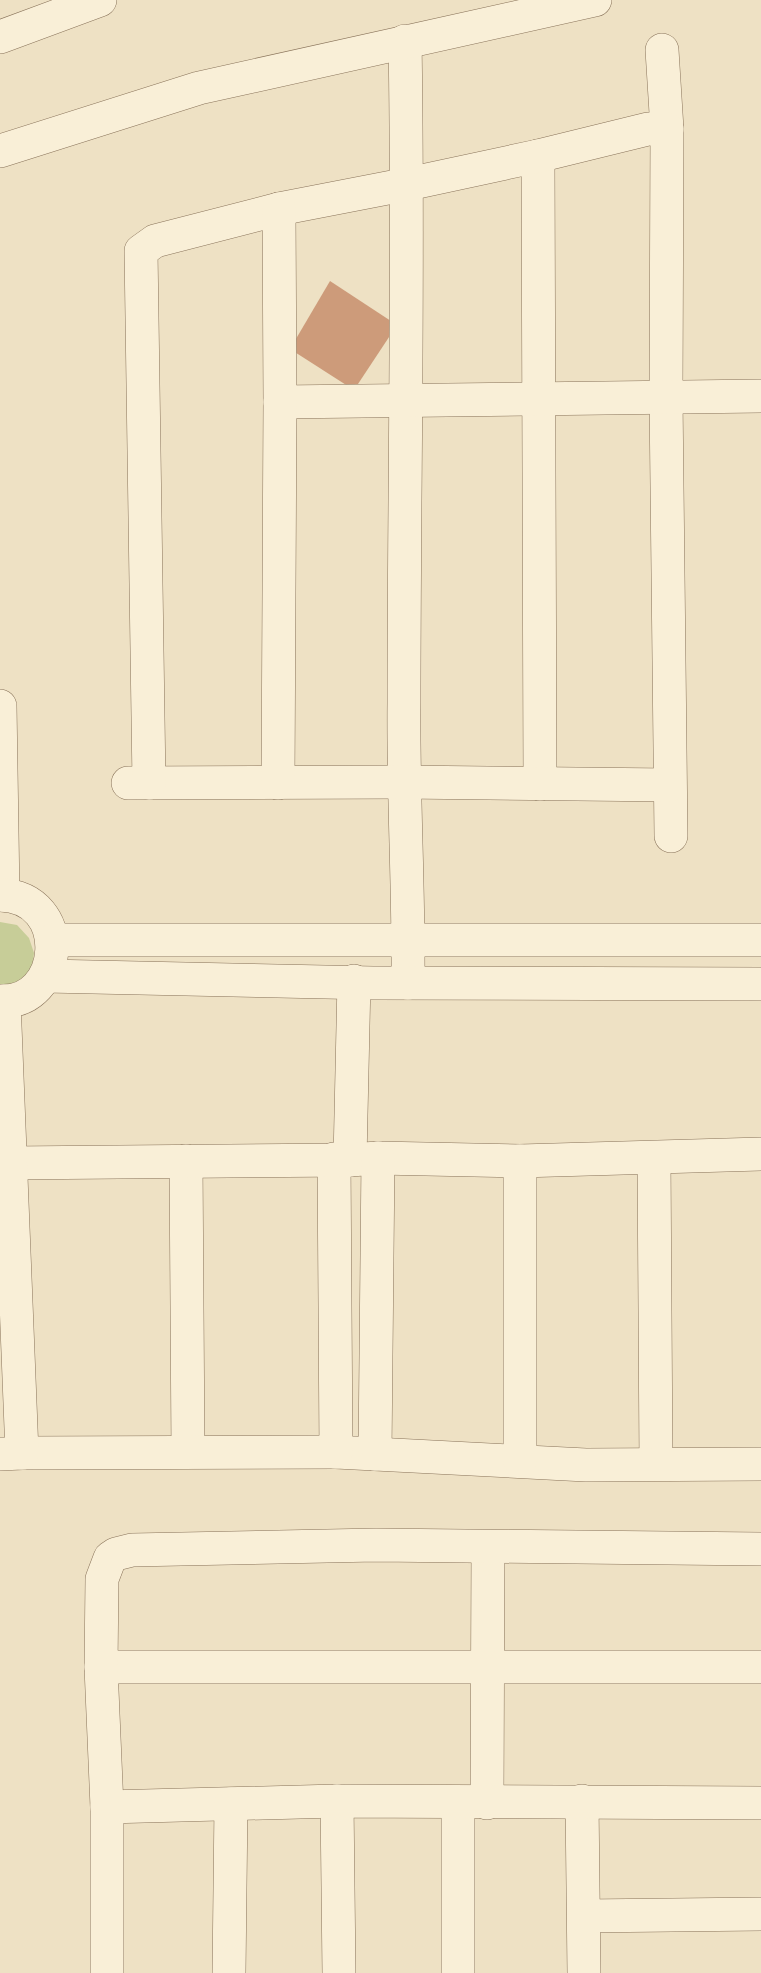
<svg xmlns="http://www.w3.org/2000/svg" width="761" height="1973" font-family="Georgia,serif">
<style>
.green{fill:#c7cd98}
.building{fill:#cd9b7a}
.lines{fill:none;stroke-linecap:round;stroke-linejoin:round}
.minor-casing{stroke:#89735a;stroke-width:34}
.minor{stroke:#f9efd7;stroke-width:33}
</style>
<rect width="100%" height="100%" fill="#eee1c4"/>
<!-- green -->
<path class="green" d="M0,922L17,925L29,938L34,953L32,972L18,986L0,990Z"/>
<!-- building -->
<path class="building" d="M330,281L397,325L354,390L290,349Z"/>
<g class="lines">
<!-- minor casing -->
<g class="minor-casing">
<g id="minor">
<path d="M0,37L100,0"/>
<path d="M405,41C409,262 404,483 404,703C403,797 409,890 408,983"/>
<path d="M662,50L667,129L666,398L671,836"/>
<path d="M0,151L199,88L595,0"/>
<path d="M538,156L540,784"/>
<path d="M280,402L761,396"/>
<path d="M0,706L3,895"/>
<path d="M128,783L403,782L669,785"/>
<path d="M149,783L141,251L155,241L279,209L408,184L538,156L648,129H667"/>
<path d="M278,783L280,402L279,209"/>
<path d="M0,895C74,897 64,1005 0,1001"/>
<path d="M53,940H761"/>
<path d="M46,976L373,983L761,984"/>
<path d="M654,1158L656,1464"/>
<path d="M334,1159L336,1452L586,1465L761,1464"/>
<path d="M350,1160L354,981"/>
<path d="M186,1161L188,1452"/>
<path d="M520,1161V1461"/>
<path d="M10,1163L350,1160L378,1158L520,1161L761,1154"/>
<path d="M22,1453L336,1452"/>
<path d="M0,1454L22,1453L4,1001"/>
<path d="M375,1454L378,1158"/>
<path d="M101,1667H761"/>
<path d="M337,1801L339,1973"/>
<path d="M582,1801L584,1973"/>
<path d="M458,1803V1973"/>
<path d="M487,1803L488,1547"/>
<path d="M107,1807L337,1801L761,1803"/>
<path d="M584,1916L761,1914"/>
<path d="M107,1973V1807L101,1667L102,1579L110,1558L116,1554L132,1550L376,1545L761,1549"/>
<path d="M229,1973L231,1804"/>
</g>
</g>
<!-- minor -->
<use href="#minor" class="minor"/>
</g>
</svg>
